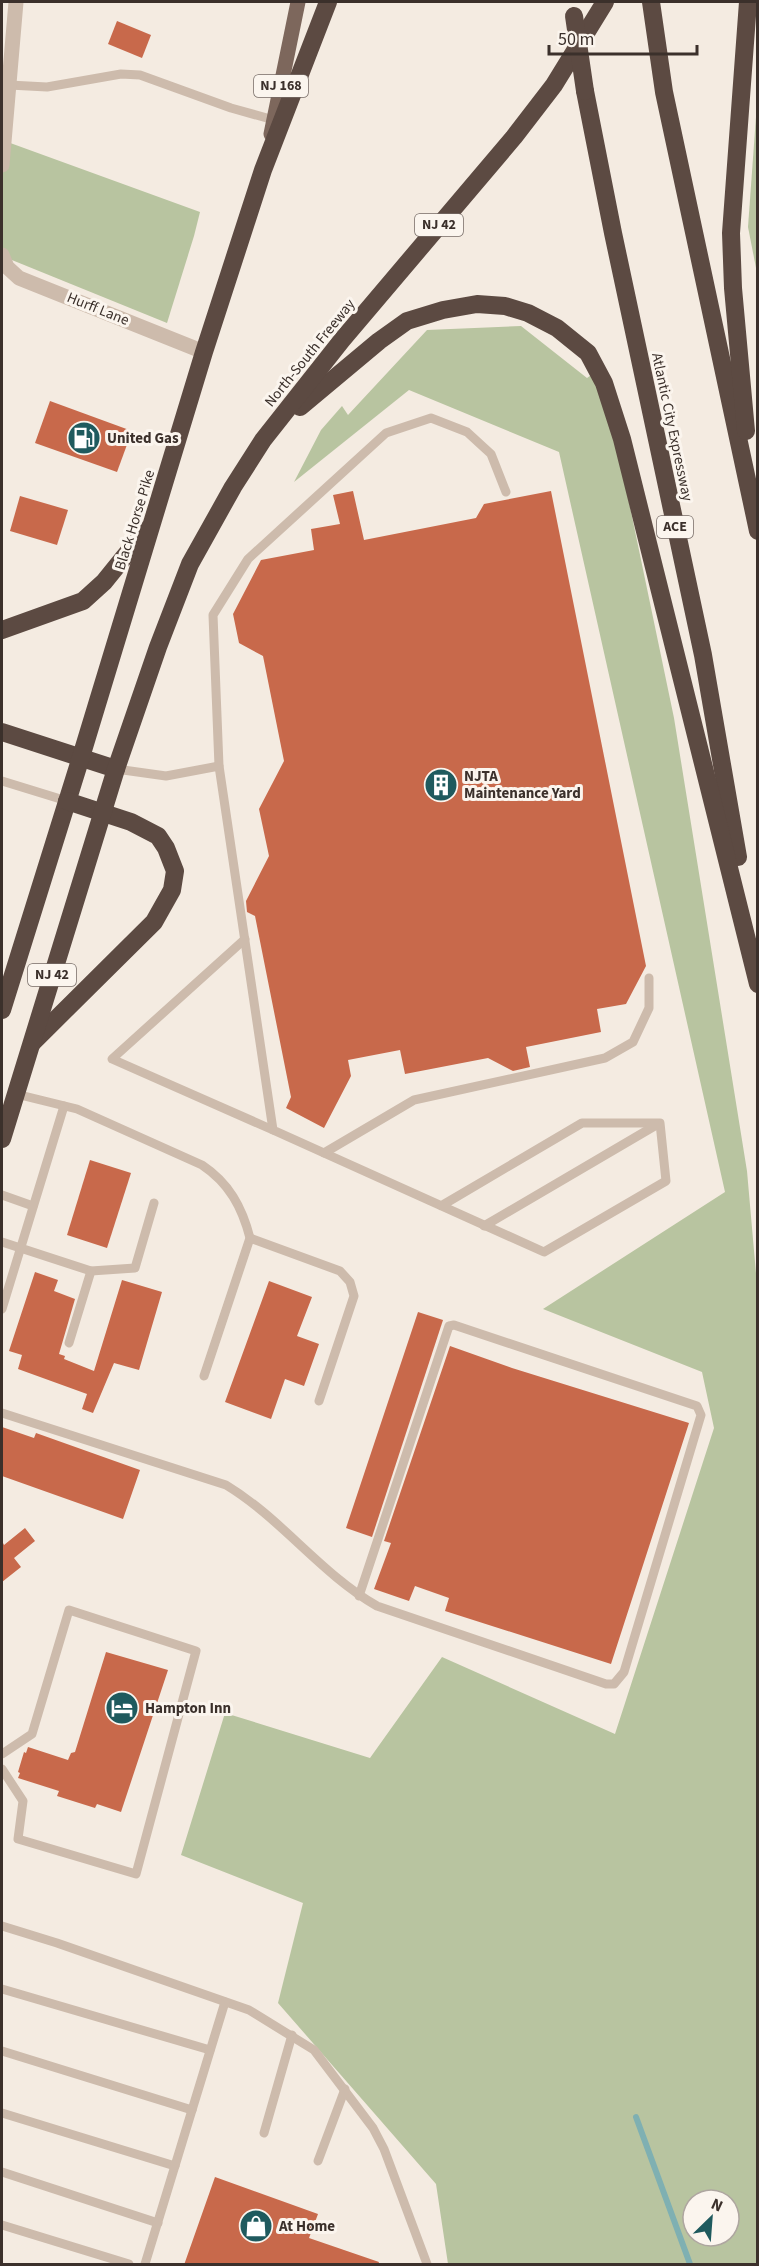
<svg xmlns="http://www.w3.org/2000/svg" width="759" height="2266" font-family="'Source Sans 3',sans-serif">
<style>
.green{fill:#b8c4a0;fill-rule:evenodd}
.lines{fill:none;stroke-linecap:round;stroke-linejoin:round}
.stream{stroke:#7fb0b2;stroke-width:6}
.building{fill:#c8694b}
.lane{stroke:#cdbbac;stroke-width:9}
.street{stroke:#cdbbac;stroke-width:15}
.primary{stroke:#7d675c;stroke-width:15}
.highway{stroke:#5c4a42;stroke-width:18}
.highway-bridge{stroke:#5c4a42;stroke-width:18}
.labels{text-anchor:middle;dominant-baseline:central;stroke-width:6;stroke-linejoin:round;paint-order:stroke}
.shield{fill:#fbf5ee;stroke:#756b66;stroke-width:1.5}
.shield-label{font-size:14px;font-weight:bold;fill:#3b302b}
.street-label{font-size:15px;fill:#3b302b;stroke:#fbf5ee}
.poi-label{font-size:15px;font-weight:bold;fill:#3b302b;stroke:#fbf5ee;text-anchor:start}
</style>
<rect width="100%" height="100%" fill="#f4ebe1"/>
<!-- green -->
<g class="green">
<path d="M757,103V273L748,227Z"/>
<path d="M2,140L200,212L194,236L167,323L2,256Z"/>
<path d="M521,326L587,378L601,368L674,718L747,1171L758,1296L757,2264H448L436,2184L278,2003L303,1903L181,1855L225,1713L370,1758L442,1657L615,1734L714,1428L702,1372L543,1309L725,1192L559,452L409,390L294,482L321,430L342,406L348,415L427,330ZM693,2200H729V2236H693Z"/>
</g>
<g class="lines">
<!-- stream -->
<path class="stream" d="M636,2117L690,2264"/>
</g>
<!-- building -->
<g class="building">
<path d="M117,21L151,35L142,58L108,44Z"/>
<path d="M50,401L132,431L117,472L35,443Z"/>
<path d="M353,491L364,540L476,518L484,504L551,491L646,966L626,1004L597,1009L601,1032L526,1047L530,1067L513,1071L488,1058L405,1074L400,1050L348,1060L351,1076L324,1128L286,1108L291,1097L255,916L247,912L246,901L269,856L259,809L284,761L263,656L239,643L233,614L261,560L314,550L311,529L340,524L333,495Z"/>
<path d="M20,496L68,510L57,545L10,531Z"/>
<path d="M90,1160L131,1173L107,1248L67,1235Z"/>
<path d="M35,1272L58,1280L54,1291L75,1299L59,1354L65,1356L64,1359L94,1371L122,1280L162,1292L139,1370L114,1363L93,1413L82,1409L87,1394L18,1369L22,1355L9,1351Z"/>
<path d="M269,1281L312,1297L297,1336L319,1344L304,1386L285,1379L271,1419L225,1402Z"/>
<path d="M418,1312L443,1320L372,1537L346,1528Z"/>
<path d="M450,1346L512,1368L689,1423L611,1664L445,1611L449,1598L415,1586L409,1601L374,1589L391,1543L384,1541Z"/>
<path d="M2,1427L34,1438L36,1433L140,1470L123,1519L2,1476Z"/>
<path d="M25,1528L35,1541L14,1558L21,1567L2,1582V1541L4,1545Z"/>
<path d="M106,1652L168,1670L121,1812L97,1804L95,1808L57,1796L59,1791L18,1778L20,1773L18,1772L24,1752L26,1753L28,1747L68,1760L71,1753L75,1752Z"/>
<path d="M215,2177L318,2214L309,2238L379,2262L378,2265H184Z"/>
</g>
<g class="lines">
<!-- lane -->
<g class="lane">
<path d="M9,85L47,87L121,74L140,75L231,108L274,120"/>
<path d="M219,766L213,615L248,559L386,433L431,418L467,432L491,454L506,492"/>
<path d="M116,769L166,776L219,766L273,1130L544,1252L666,1181L660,1123H582L441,1206"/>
<path d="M2,781L67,801"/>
<path d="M245,939L112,1059L273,1130"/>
<path d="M16,1094L77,1109L202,1165C229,1183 242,1207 250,1238L204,1376"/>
<path d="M324,1153L414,1100L605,1058L633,1042L649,1008V978"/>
<path d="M2,1195L33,1206"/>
<path d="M484,1226L658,1124"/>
<path d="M250,1238L340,1271L350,1282L354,1296L319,1401"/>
<path d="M2,1242L91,1271L135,1268L154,1203"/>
<path d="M2,1309L64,1106"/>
<path d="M69,1343L91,1271"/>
<path d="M2,1413L226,1485C282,1519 320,1573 377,1606L606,1684H614L624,1672L701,1415L697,1406L454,1325L449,1326L359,1596"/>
<path d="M2,1754L32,1734L69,1610L196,1651L136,1874L18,1839L23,1801L2,1769"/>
<path d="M2,1926L57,1943L249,2010L314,2050L373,2128L384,2149L427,2264"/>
<path d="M2,1989L210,2050"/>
<path d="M2,2051L192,2110"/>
<path d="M2,2113L175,2166"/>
<path d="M264,2133L292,2035"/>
<path d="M318,2161L345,2089"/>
<path d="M2,2172L158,2223"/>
<path d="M2,2225L129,2264"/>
<path d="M145,2264L225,2002"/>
</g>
<!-- street -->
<g class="street">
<path d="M2,165L16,2"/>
<path d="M2,255L7,267L19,278L204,352"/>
</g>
<!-- primary -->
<path class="primary" d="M271,134L298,2"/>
<!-- highway -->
<g class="highway">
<path d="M651,2L664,92L758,531"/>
<path d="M585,91L613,233L703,655L738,857"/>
<path d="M300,407L379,341L407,321L443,310L477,304L505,306L528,313L557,328L588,353L604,383L622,439L758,984"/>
<path d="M746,431L733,288L731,233L748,2"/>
<path d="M2,630L83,601L104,582L146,530"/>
<path d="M2,732L116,769"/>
<path d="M2,1010L81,757L204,352L263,170L328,2"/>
<path d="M33,1042L154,922L172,890L175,871L166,848L158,836L131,822L67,801"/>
<path d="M2,1139L116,769L158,647L190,564L233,487L263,440L342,340L514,137L554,85L605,2"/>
</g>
<!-- highway-bridge -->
<path class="highway-bridge" d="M574,16L585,91"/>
</g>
<!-- icons -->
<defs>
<g id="fuel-disc" transform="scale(1.725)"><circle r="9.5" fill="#1f5a5e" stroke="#fbf5ee"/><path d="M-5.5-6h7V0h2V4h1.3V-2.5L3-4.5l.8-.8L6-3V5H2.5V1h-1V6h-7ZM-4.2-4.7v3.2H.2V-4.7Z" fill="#fff"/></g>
<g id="building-disc" transform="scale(1.725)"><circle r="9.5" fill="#1f5a5e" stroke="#fbf5ee"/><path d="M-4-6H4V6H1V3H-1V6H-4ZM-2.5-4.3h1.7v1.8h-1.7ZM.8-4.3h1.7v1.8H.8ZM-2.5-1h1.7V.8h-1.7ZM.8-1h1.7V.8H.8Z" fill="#fff"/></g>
<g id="hotel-disc" transform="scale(1.725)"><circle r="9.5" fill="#1f5a5e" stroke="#fbf5ee"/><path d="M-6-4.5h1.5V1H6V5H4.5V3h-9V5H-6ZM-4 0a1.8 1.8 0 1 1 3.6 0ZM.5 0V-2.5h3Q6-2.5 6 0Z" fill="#fff"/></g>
<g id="shop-disc" transform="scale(1.725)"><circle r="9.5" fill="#1f5a5e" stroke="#fbf5ee"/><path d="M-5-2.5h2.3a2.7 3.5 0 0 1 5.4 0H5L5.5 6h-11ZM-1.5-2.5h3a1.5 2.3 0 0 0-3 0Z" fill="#fff"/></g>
</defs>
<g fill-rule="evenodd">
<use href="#fuel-disc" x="84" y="438"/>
<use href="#building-disc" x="441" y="785"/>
<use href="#hotel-disc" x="122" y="1708"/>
<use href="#shop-disc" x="256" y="2226"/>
</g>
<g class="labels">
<!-- shield labels -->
<g class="shield">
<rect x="254" y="75" width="54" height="22" rx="4.5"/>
<rect x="415" y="214" width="48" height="22" rx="4.5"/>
<rect x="657" y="516" width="36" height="22" rx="4.5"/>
<rect x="28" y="964" width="48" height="22" rx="4.5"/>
</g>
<g class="shield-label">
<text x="281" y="86">NJ 168</text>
<text x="439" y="225">NJ 42</text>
<text x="675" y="527">ACE</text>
<text x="52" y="975">NJ 42</text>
</g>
<!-- street labels -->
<g class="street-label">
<text transform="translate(98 309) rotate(22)">Hurff Lane</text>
<text transform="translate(310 353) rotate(-51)">North-South Freeway</text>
<text transform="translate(672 427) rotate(78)">Atlantic City Expressway</text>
<text transform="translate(135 520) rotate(-73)">Black Horse Pike</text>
</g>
<!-- poi labels -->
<g class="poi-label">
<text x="107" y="438">United Gas</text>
<text x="464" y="776">NJTA<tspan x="464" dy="17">Maintenance Yard</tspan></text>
<text x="145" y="1708">Hampton Inn</text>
<text x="279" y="2226">At Home</text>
</g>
</g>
<!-- border -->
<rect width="759" height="2266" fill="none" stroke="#3b302b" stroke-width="6"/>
<!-- north arrow -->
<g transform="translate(711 2218) rotate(25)"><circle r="28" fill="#fbf5ee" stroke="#aea6a0" stroke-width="1.5"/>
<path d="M0-4.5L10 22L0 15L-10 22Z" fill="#1f5a5e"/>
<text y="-9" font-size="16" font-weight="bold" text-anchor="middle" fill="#3b302b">N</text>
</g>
<!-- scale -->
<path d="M549 45v9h148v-9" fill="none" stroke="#3b302b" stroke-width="3"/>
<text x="558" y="45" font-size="18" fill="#3b302b" stroke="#fbf5ee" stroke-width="4.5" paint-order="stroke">50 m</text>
</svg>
